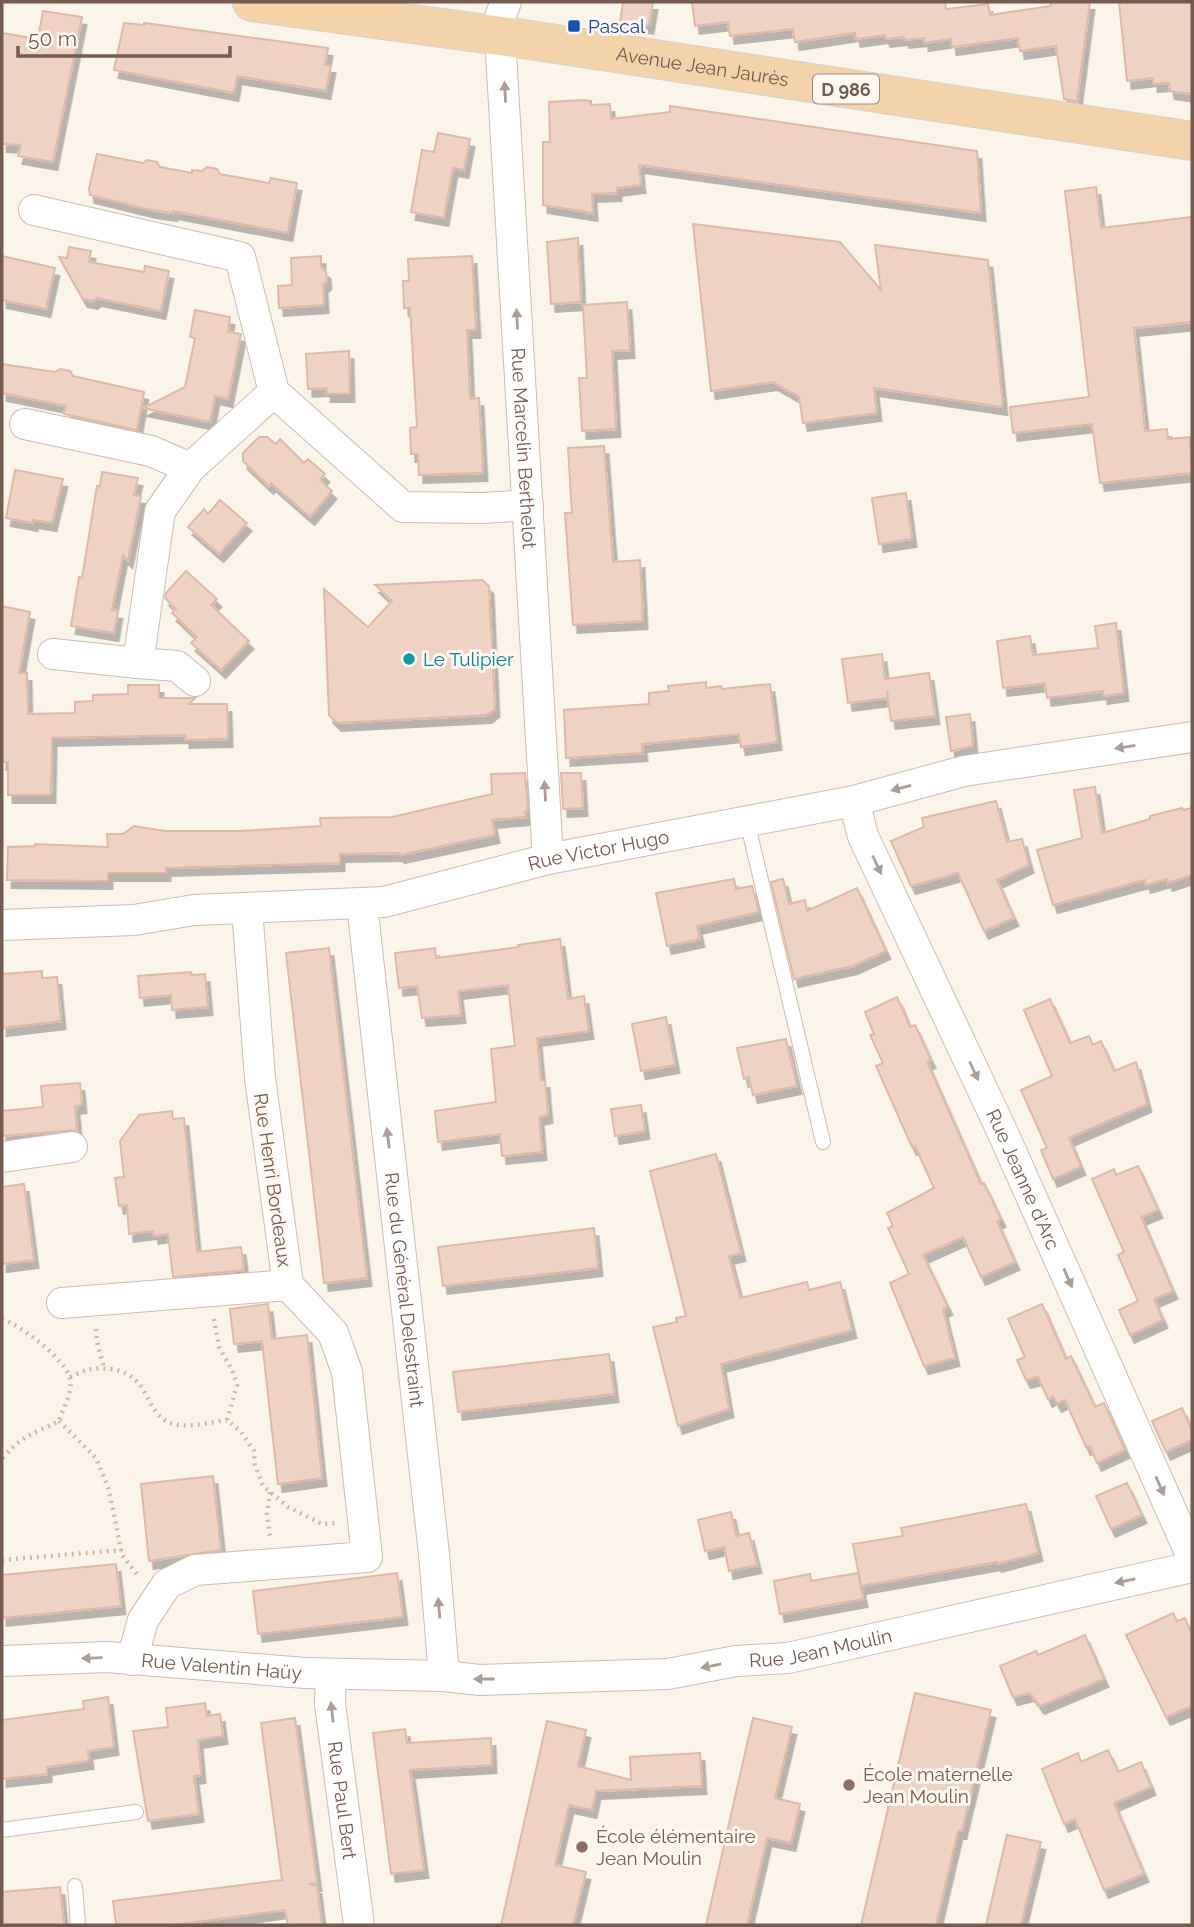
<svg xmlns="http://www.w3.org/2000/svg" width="1194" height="1927" font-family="Raleway,sans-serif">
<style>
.building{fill:#eed3c5;stroke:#dfb9a6;stroke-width:2;filter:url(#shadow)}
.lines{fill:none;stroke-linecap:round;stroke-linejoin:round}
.service-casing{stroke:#cdbcb1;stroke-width:16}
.minor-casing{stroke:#cdbcb1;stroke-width:32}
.primary-casing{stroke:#d8d1ce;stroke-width:40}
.path{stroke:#d3b6a7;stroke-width:4.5;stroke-dasharray:2 5;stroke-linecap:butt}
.service{stroke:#fff;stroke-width:14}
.minor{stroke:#fff;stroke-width:30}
.primary{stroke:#f3d4aa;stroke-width:38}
.oneway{fill:#ac9d96}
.transit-dot{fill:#1a4fb4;stroke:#fef8f1;stroke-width:2.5}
.culture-dot{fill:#0f9aa8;stroke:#fef8f1;stroke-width:2.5}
.education-dot{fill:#8d6e63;stroke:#fef8f1;stroke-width:2.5}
.labels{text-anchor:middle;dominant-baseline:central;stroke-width:6;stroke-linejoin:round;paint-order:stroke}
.shield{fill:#fef8f1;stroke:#9d8a80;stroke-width:2}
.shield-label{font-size:18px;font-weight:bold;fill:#745b50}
.transit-label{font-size:19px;fill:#164399;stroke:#fef8f1;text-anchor:start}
.street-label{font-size:19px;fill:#745b50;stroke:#fef8f1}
.culture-label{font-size:19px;fill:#0d838f;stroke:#fef8f1;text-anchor:start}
.education-label{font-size:19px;fill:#785e54;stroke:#fef8f1;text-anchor:start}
</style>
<defs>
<filter id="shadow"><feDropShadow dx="4.5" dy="8" stdDeviation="0" flood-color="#0004"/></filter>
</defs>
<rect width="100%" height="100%" fill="#fbf4eb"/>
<!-- building -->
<g class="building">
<path d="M623,2H653L649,26L620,22Z"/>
<path d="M692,2H945L946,9L988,4L990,15L1051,6L1050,2H1090L1077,101L1064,99L1056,46L1020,51L1018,38L952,47L951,39L924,43V38L905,40L904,37L886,39L885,35L856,39L855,33L795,42L793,29L730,36L728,22L695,26Z"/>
<path d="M1119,2H1192V94L1170,91L1169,83L1153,84V78L1127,81Z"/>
<path d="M43,11L82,17L53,162L18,156L21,145L2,144V33L38,39Z"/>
<path d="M124,23L144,25V23L328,48L325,65H331L326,91L237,76L234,93L114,70Z"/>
<path d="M583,100L591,101V105L610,104L611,119L670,112V106L977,151L981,213L639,165L641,185L617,188V193L592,194L593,213L543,205V142H550L549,102Z"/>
<path d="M438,133L470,139L464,170L453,168L444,218L411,212L422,150L434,152Z"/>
<path d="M97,154L143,163L147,160L157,162L160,167L192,173V170L202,171L207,167L217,169L220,174L269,183L271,178L297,183L288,233L173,211V213L151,210L90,195L89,189Z"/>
<path d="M1096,187L1101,228L1192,217V322L1134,328L1145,431L1167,429L1168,439L1190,437L1192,473L1100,483L1092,424L1013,433L1010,407L1089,397L1065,191Z"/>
<path d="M693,224L840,242L881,290L875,245L988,260L1003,407L874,388L877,413L803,423L799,397L773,382L711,391Z"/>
<path d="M578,238L581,302L551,304L547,242Z"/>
<path d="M69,247L91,251L89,262L144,272L145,266L169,271L161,311L97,298L93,301L83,299L59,257L67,258Z"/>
<path d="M2,256L55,268L46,309L2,300Z"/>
<path d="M321,256V267L326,271L327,281L323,285L324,305L279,308L278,286L292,285L291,258Z"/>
<path d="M472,256L476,330H467L470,399L479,398L483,473L419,475L418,454H411L410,428L417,427L410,308H404L403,281H409L408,259Z"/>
<path d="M627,302L630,350L612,351L616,429L582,431L579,378H587L583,305Z"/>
<path d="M195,310L230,317L228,332L241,334L228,399L215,396L210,422L143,408L185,387L195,338L190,337Z"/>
<path d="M349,351L350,394H326L327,388L308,389L306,354Z"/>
<path d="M2,364L55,372L60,369L70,371L73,376L144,392L137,430L64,414L66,406L2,393Z"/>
<path d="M259,437H267L276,444L280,439L304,463L308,459L325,474L320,480L332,491L310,517L271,483L269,486L243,461V453Z"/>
<path d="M604,446L613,562L640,560L643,621L573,625L565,513H572L568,448Z"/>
<path d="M15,470L63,479L52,523L33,520V523L6,518Z"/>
<path d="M102,472L138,478L134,495L141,496L128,560L123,555L112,610L118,611L114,633L71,626L79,577L82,578L97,486H100Z"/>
<path d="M906,493L912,539L879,544L872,498Z"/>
<path d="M220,500L247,523L219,554L188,527L204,509L208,514Z"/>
<path d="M186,571L217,599L211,605L249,641L221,670L191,643L197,637L172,613L176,609L165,598L166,593Z"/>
<path d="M482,580L489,586L495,709L487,715L337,723L329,715L324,589L368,627L392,601L375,585Z"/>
<path d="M2,606L30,612L19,673H27L28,714L75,713V702L93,701V695L128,694V685H159V698H195L189,704H227L228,739L185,740V735L52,738L51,795H8V762H2Z"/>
<path d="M1116,623L1124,693L1103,696V691L1047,698L1045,683L1003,688L997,641L1030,636L1033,655L1098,648L1095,626Z"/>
<path d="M882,654L885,679L929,673L935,716L891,721L887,691L888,698L848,703L842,659Z"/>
<path d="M706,682V688L721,686L722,689L770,684L777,742L741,747L739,734L642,744L643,753L566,758L564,710L649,704V693L669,691L668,686Z"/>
<path d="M970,714L973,746L951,751L946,717Z"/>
<path d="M525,773L528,811L525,812L526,817L492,820L495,835L400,855L399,853L340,854V863L166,868V873H108V881L7,880L8,847L35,846V844L108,847L107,834H123L134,826L165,831H239L321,826L320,818L392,817L492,794L491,774Z"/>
<path d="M561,773H581L583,808L563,809Z"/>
<path d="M1095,787L1102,833L1150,819V816L1182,808L1183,810L1192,808V875L1168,883L1167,879L1146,885L1145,880L1053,905L1037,850L1082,838L1074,790Z"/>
<path d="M996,801L1007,842L1022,839L1029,865L997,880L1014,918L984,931L958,873L911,886L891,841L924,827L922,818Z"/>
<path d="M734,879L736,889L752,886L759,912L697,926L700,939L667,946L656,893Z"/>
<path d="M783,879L789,904L805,900L807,911L857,888L886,951L853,966L794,979L771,882Z"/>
<path d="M560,939L568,999L584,996L589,1031L537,1038L541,1080H545L548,1115L539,1117L542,1152L502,1156L500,1134L438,1142L435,1111L496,1102L491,1049L515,1046L508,985L458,991L461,1015L422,1018L417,986L399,988L395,953L435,948L436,958L519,947L518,945Z"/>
<path d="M329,948L367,1278L324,1283L286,953Z"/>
<path d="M42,971V978L57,977L61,1021L2,1028V974Z"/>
<path d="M191,972L192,975L205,974L208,1007L172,1010L171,995L140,998L138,976Z"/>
<path d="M897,997L910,1027L915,1025L931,1060L927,1062L981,1184L984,1183L1001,1219L997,1221L1015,1262L981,1277L963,1237L923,1255L948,1307L943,1309L955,1358L924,1366L890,1283L909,1274L888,1228L893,1226L887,1213L934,1188L915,1146L912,1147L876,1066L883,1063L870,1035L874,1034L865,1012Z"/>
<path d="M1050,999L1070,1043L1089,1036L1093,1045L1101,1041L1114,1071L1136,1062L1147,1104L1069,1138L1081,1167L1053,1179L1041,1150L1047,1148L1021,1090L1052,1076L1024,1010Z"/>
<path d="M666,1017L675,1065L641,1071L632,1024Z"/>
<path d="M786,1039L797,1086L753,1095L749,1077L744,1079L737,1048Z"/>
<path d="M80,1083L82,1105L75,1106L77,1130L2,1136V1111L43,1107L41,1086Z"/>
<path d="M641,1105L645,1131L615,1136L611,1109Z"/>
<path d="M172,1111L173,1119L184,1118L197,1252L241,1247L244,1270L173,1277L168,1234L154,1236L153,1231L129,1234L127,1205L119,1206L115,1178L124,1177L120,1141L139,1115Z"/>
<path d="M716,1154L741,1253L729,1256L740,1298L807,1282L809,1290L840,1282L852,1330L721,1364L729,1409L678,1426L653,1327L677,1322L676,1318L686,1316L650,1171Z"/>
<path d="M1138,1166L1158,1210L1141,1217L1173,1291L1154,1299L1163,1320L1130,1335L1119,1310L1138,1301L1118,1255L1124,1252L1092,1179L1114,1169L1116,1175Z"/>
<path d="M24,1184L34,1260L2,1264V1187Z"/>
<path d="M594,1228L598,1268L443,1286L438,1247Z"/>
<path d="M268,1304L272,1339L307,1335L322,1478L278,1484L262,1341L234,1344L230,1309Z"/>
<path d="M1042,1304L1066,1359L1071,1356L1095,1407L1104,1403L1125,1450L1097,1463L1090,1446L1086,1447L1065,1400L1057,1404L1053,1396L1048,1399L1038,1377L1026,1380L1017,1360L1025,1357L1008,1319Z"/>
<path d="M609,1354L614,1394L458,1412L453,1372Z"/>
<path d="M1182,1408L1192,1431V1440L1166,1452L1152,1421Z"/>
<path d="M213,1476L221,1550L149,1561L141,1484Z"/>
<path d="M1127,1483L1142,1515L1111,1529L1096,1496Z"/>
<path d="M1026,1504L1038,1553L997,1564V1562L861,1586L853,1544L903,1536L901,1528Z"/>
<path d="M731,1512L736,1536L749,1533L757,1565L729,1571L724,1547L705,1551L698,1520Z"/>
<path d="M116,1564L121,1606L2,1618V1575Z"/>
<path d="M397,1573L403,1617L258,1634L253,1591Z"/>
<path d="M858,1573L863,1599L780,1614L774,1581L810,1574L811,1581Z"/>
<path d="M1173,1613L1177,1621L1185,1618L1192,1635V1706L1166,1717L1126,1635Z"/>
<path d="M1085,1635L1104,1679L1040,1706L1030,1693L1013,1697L1000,1666L1036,1651L1038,1655Z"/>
<path d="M915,1693L991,1710L962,1831H958L936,1925H861Z"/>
<path d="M108,1697L114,1747L88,1751L89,1761L47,1767V1774L2,1779V1720L84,1709L83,1701Z"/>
<path d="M205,1703L207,1716L220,1714L223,1736L198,1740L201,1775L194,1776L199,1814L148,1821L133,1731L168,1727L166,1708Z"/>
<path d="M295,1718L317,1883L309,1884L317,1886L322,1925H288L285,1910L173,1925H116L113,1901L282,1880L261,1723Z"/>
<path d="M753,1718L792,1727L775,1798L800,1804L791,1843L767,1838L747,1925H706Z"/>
<path d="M547,1721L586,1730L578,1766L631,1780L630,1757L700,1753L702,1786L596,1791L592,1810L569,1805L555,1865L586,1872L573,1925H501Z"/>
<path d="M405,1729L407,1743L491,1738L492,1765L410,1770L424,1870L391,1874L373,1733Z"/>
<path d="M1108,1750L1118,1772L1141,1762L1151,1787L1114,1803L1144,1874L1104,1890L1075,1819L1064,1824L1042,1769L1078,1753L1081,1762Z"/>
<path d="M1007,1835L1041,1842L1021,1925H986Z"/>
<path d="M60,1887L64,1925H2V1892Z"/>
</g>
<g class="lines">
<!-- service casing -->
<g class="service-casing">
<g id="service">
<path d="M747,821L823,1142"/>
<path d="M2,1830L136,1812"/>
<path d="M75,1886L78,1925"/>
</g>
</g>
<!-- minor casing -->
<g class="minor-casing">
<g id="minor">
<path id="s1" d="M506,2L500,17V36L548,859"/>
<path d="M34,210L240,257L274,392L403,507L482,508L528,505"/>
<path d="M25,424L151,451L190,468L274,392"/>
<path d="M53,654L138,663L160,511L190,468"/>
<path d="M138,663L177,666L195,681"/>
<path id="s2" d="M854,801L863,836L1002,1131L1192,1557"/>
<path id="s3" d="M362,904L434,1554L444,1676"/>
<path id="s4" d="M2,925L134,920L194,910L384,902L548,859L854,801L964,771L1192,737"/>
<path d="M2,1157L72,1147"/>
<path d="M62,1303L288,1285"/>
<path d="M132,1660L143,1620L167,1584L195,1570L367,1557L347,1372L333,1333L288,1285L260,1078L247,908"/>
<path id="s5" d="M2,1661L107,1657L305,1673L444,1676L480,1680L668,1674L736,1661L788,1658L1192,1567"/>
<path id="s6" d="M331,1675L330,1704L359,1925"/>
</g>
</g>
<!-- primary casing -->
<g class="primary-casing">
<g id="primary">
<path id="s7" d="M252,2L530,40L1192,141"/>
</g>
</g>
<!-- path -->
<g class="path">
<path d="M2,1319C19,1324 67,1360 70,1379C73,1392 63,1408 59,1421C32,1435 23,1434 2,1459"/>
<path d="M214,1319L219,1347L232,1370L237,1385L227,1420L241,1432L254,1451L255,1465L263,1486L288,1507L322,1524L337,1523"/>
<path d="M96,1329L97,1342L104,1368"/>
<path d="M70,1377C88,1369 92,1367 111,1369C155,1375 142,1420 178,1425C193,1427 212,1422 227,1420"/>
<path d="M59,1421L96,1458L109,1490L122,1555L139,1577"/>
<path d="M270,1492L267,1514L270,1536"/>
<path d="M2,1560L122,1550"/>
</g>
<!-- service -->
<use href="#service" class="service"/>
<!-- minor -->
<use href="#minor" class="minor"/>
<!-- primary -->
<use href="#primary" class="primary"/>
</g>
<!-- one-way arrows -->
<defs><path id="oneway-solid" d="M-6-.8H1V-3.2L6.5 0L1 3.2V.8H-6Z" transform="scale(1.75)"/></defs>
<g class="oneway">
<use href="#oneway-solid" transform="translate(505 92) rotate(-93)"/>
<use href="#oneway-solid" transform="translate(517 319) rotate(-93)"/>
<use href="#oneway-solid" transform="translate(1125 747) rotate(171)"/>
<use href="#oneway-solid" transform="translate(901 788) rotate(165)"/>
<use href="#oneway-solid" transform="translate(545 791) rotate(-93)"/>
<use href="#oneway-solid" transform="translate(877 865) rotate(65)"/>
<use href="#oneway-solid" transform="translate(974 1071) rotate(65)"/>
<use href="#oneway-solid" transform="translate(388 1138) rotate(-97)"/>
<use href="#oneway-solid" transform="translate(1068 1278) rotate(66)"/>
<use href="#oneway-solid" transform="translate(1160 1486) rotate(66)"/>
<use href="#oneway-solid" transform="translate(1125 1581) rotate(168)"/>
<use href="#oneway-solid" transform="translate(439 1608) rotate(-95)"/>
<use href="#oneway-solid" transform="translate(92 1658) rotate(178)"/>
<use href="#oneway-solid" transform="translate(711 1666) rotate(169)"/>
<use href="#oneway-solid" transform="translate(484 1679) rotate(-180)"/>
<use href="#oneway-solid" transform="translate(332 1712) rotate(-96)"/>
</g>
<!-- markers -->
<rect class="transit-dot" x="567" y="19" width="14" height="14" rx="3.5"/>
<circle class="culture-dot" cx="409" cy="659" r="7"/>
<g class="education-dot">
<circle cx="849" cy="1785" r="7"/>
<circle cx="582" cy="1847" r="7"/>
</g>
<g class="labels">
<!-- shield labels -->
<rect class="shield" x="813" y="74.5" width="66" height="29" rx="5"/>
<g class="shield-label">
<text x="846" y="89">D 986</text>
</g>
<!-- transit labels -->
<g class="transit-label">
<text x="588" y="26">Pascal</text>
</g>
<!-- street labels -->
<g class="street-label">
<text stroke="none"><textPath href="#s7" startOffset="455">Avenue Jean Jaurès</textPath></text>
<text stroke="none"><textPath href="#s1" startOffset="448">Rue Marcelin Berthelot</textPath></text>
<text stroke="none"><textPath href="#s4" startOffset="604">Rue Victor Hugo</textPath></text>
<text stroke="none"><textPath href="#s2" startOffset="415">Rue Jeanne d'Arc</textPath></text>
<text transform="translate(273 1180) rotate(82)">Rue Henri Bordeaux</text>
<text stroke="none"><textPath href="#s3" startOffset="388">Rue du Général Delestraint</textPath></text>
<text stroke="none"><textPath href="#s5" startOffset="822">Rue Jean Moulin</textPath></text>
<text stroke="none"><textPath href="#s5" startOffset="220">Rue Valentin Haüy</textPath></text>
<text stroke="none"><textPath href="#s6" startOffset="126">Rue Paul Bert</textPath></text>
</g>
<!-- culture labels -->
<g class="culture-label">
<text x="423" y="659">Le Tulipier</text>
</g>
<!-- education labels -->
<g class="education-label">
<text x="863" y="1774">École maternelle<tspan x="863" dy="22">Jean Moulin</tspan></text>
<text x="596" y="1836">École élémentaire<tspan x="596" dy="22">Jean Moulin</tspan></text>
</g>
</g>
<!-- border -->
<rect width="1194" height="1927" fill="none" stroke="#745b50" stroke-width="7"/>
<!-- scale -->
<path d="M18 46v10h212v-10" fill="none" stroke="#745b50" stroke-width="3.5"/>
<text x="28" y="46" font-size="21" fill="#745b50" stroke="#fef8f1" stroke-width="5" paint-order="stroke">50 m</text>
</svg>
